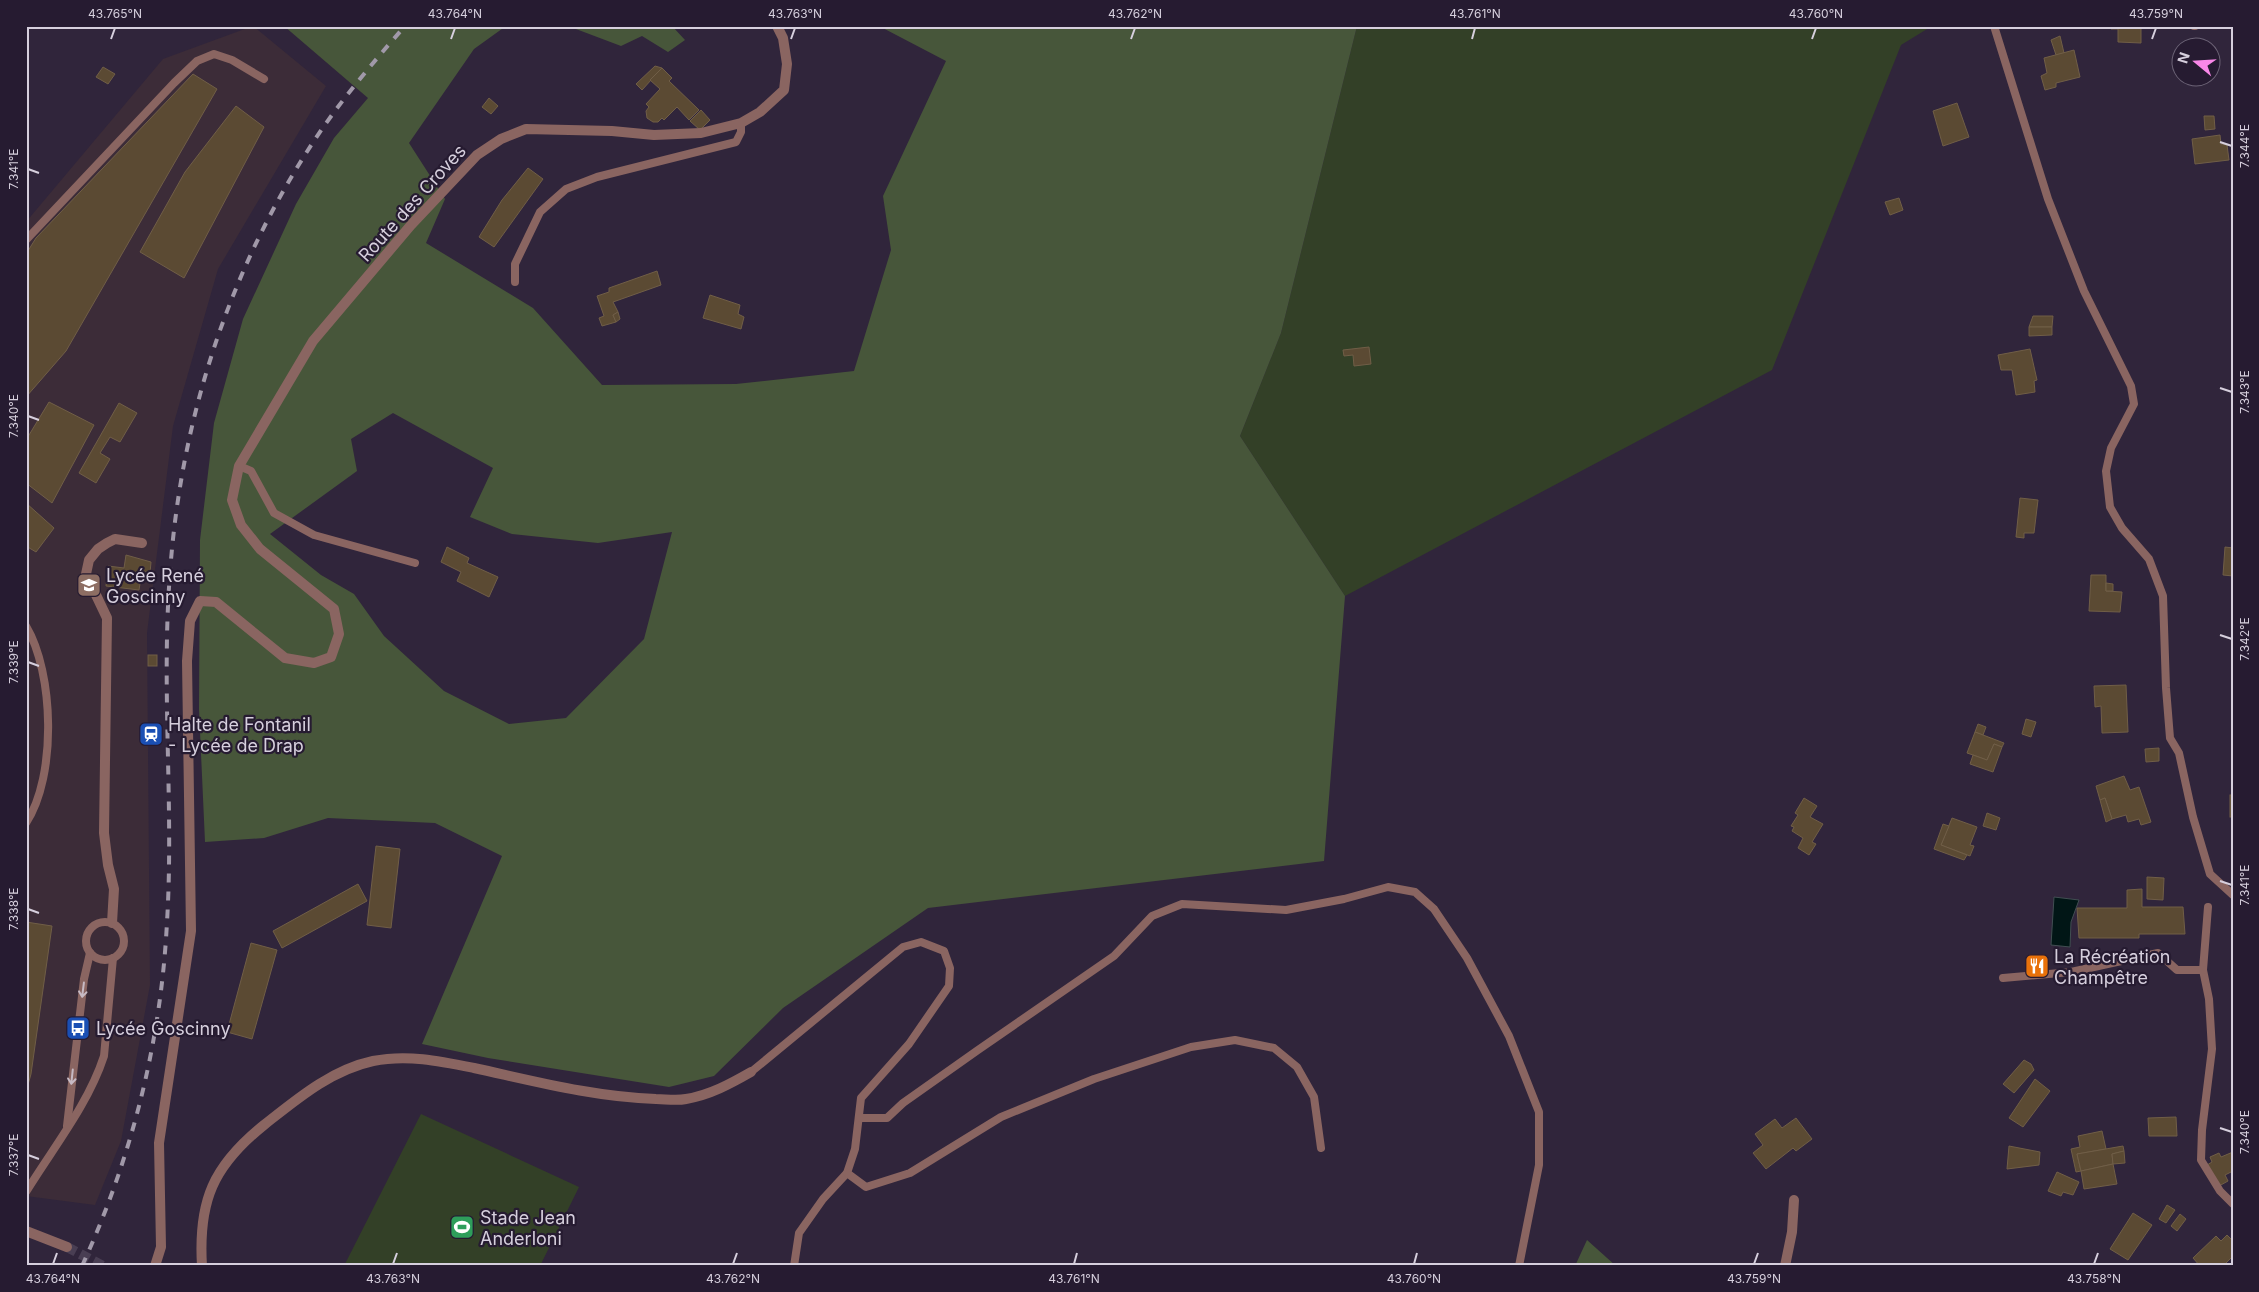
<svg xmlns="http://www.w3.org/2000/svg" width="2259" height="1292" font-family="Inter,sans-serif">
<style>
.education{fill:#3c2c38}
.green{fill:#334027}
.forest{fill:#47563a;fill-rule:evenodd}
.water{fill:#011616;stroke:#414e52}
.building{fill:#5b4a33;stroke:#705e47}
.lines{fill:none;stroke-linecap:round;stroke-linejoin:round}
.street-tunnel{stroke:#493e53;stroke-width:10;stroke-dasharray:10 5;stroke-linecap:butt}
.lane{stroke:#8a6561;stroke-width:8}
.street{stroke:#8a6561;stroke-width:10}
.rail{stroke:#a199a9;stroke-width:4;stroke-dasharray:9 9;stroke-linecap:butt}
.oneway{stroke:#c7bac4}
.ticks{fill:none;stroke:#d6cfdd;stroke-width:2}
.labels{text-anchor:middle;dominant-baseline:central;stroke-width:4.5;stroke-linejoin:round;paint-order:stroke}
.street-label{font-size:18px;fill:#d6cfdd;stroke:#261b31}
.poi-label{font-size:18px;fill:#d6cfdd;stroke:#261b31;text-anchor:start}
.neatline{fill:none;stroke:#d6cfdd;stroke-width:2}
.ticks-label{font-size:12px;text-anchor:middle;fill:#d6cfdd}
</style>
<rect width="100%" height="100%" fill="#30253b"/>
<!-- education -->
<path class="education" d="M253,26L326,86L218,269L173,426L147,633L150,985L121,1141L95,1205L26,1196V222L163,59Z"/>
<!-- green -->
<g class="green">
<path d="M1357,26H1932L1901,45L1772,370L1345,596L1240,436L1281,333Z"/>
<path d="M421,1114L579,1187L540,1266H344Z"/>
</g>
<!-- forest -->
<g class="forest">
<path d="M284,26H506L474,49L409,143L445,199L426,243L533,308L602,385L736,384L854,371L891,250L883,196L946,61L879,26H1357L1281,333L1240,436L1345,596L1324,861L928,908L783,1008L714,1076L669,1087L488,1058L422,1044L502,856L435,823L328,818L264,838L205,842L199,709L200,540L214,423L243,319L296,204L334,138L368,98ZM393,413L493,468L470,517L512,534L598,543L672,532L644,639L566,718L509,724L444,691L384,636L354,594L321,575L270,534L357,471L351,439Z"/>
<path d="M568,26H672L685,40L668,52L642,36L621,46Z"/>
<path d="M1587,1240L1616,1266H1575Z"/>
</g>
<!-- water -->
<path class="water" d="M2054,897L2079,900L2071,922L2070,947L2051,945Z"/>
<!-- building -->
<g class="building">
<path d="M2111,26H2141V43L2118,42V29H2111Z"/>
<path d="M2060,36L2064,53L2056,55L2051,40Z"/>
<path d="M2074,50L2080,77L2056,83V87L2045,90L2041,76L2047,73L2044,58Z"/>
<path d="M655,66L662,68L642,90L636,84Z"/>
<path d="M103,67L115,74L108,84L96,77Z"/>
<path d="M662,68L672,78L669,81L699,110L689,120L677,107L664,120L662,118L658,122H653L647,118L646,111L649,107L646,104L660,89L650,80Z"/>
<path d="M193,74L217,89L66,351L26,397V254L36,238Z"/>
<path d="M489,98L498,106L491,114L482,107Z"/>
<path d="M1957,103L1969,137L1943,146L1933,111Z"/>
<path d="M236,106L264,127L184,278L140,252L185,172Z"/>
<path d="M701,110L710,120L700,130L690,121Z"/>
<path d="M2204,116H2214L2215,129L2205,130Z"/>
<path d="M2220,135L2221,144L2227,145L2229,160L2195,164L2192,139Z"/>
<path d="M528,168L543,179L494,247L479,237L502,200Z"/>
<path d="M1899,198L1903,210L1890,215L1885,202Z"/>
<path d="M657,271L661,285L613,302L618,312L613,315L616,322L602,326L599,318L604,316L597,296L609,292V288Z"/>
<path d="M710,295L740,305L738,314L744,317L741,329L703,318Z"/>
<path d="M618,312L620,319L616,322L613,315Z"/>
<path d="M2033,316H2053L2052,327H2029Z"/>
<path d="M2029,327H2052V335L2029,336Z"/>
<path d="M1369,347L1371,364L1354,366L1353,355L1344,356L1343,350Z"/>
<path d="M2030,349L2037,380L2034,381L2035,392L2016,395L2012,370H2001L1998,355Z"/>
<path d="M49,402L94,425L52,503L26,483V440Z"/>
<path d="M119,403L137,413L120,442L110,437L100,453L110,459L96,483L79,473Z"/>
<path d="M2020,498L2038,500L2034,533H2024V538L2016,537Z"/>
<path d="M26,503L54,528L36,552L26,546Z"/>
<path d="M447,547L469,558L467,563L498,577L489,597L457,581L461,572L441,562Z"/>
<path d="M2225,547L2233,548V576L2223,575Z"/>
<path d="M126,555L151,562L150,573L142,571L139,590L106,586L108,566L124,568Z"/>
<path d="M2091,575H2106V591L2122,592L2120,612L2089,611Z"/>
<path d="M2106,583L2113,584V591H2106Z"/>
<rect x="148" y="655" width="9" height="11"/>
<path d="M2126,685L2128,732L2102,733L2101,706L2095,707L2094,686Z"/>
<path d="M2026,719L2036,722L2031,737L2022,734Z"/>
<path d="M1978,724L1986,727L1983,735L1975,732Z"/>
<path d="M1975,732L1983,735L2004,743L2002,747L1994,744L1987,760L1973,755L1967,753Z"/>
<path d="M1994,744L2002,747L1993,772L1970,764L1973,755L1987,760Z"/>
<path d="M2159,748V761L2146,762L2145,749Z"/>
<path d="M2124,776L2130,790L2139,787L2151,822L2141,825L2139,819L2128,822L2126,815L2112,819L2105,798L2100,800L2096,786Z"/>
<rect x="2230" y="795" width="3" height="22"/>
<path d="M1804,798L1817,806L1810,817L1823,824L1812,842L1816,844L1809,855L1798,848L1803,838L1792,831L1794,827L1791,826L1798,815L1795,813Z"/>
<path d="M2105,798L2112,819L2106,822L2100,800Z"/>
<path d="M1987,813L2000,818L1996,830L1983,826Z"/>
<path d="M1952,818L1977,827L1970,845L1974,846L1970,856L1941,845Z"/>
<path d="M1943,824L1949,826L1941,845L1967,855L1964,860L1934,849Z"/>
<path d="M376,846L400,849L391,928L367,925Z"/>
<path d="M2147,877L2164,878L2163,900L2147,899Z"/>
<path d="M358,884L367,901L282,948L273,931Z"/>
<path d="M2142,889V907H2183L2185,934H2139V938H2079L2077,908H2127V890Z"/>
<path d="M26,922L52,926L31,1074L26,1092Z"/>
<path d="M251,943L277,950L252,1039L227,1032Z"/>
<path d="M2024,1060L2031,1064L2034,1070L2014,1093L2003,1084Z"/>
<path d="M2035,1079L2050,1091L2023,1127L2009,1118Z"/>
<path d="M2176,1117L2177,1136H2149L2148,1118Z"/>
<path d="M1796,1118L1812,1139L1796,1151L1793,1148L1766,1169L1753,1153L1763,1145L1755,1134L1775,1119L1782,1128Z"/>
<path d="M2102,1131L2106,1149L2077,1154L2081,1171L2076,1172L2071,1149L2080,1147L2078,1136Z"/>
<path d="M2009,1146L2040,1152L2039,1165L2007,1169Z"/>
<path d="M2123,1146L2124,1151L2112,1154L2113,1164L2081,1171L2077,1154Z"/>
<path d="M2124,1151L2125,1163L2113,1164L2112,1154Z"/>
<path d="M2233,1152V1171L2225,1175L2228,1181L2219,1186L2207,1165L2212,1162L2210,1157L2219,1153L2221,1157Z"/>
<path d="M2113,1164L2117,1184L2084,1189L2081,1171Z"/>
<path d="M2057,1172L2079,1182L2073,1195L2063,1192L2061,1196L2048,1191Z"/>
<path d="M2167,1205L2175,1210L2166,1223L2159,1219Z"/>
<path d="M2133,1213L2152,1225L2128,1260L2110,1249Z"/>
<path d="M2180,1214L2186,1219L2177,1231L2171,1226Z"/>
<path d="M2227,1235L2233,1241V1256L2223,1266H2200L2193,1258L2216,1236L2221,1241Z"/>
</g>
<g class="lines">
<!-- street-tunnel -->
<path class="street-tunnel" d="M67,1247L103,1266"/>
<!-- lane -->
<g class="lane">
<path d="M1994,26L2048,199L2084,291L2131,386L2134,404L2111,448L2106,471L2110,507L2122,528L2149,559L2163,596L2166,688L2170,738L2179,753L2193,817L2210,874L2233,895"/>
<path d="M2194,26H2195"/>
<path d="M26,240L174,83L197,61L214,54L232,60L264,79"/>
<path d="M515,282V264L540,212L566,189L597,177L736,142L741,132V123"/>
<path d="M239,466L251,471L274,513L314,535L415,563"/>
<path d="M26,626C54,673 57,776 26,823"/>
<path d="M2208,907L2203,970L2209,999L2212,1049L2202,1130L2201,1160L2220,1191L2233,1204"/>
<circle cx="105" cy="941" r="19"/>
<path d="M2003,978L2071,972L2158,953L2177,970H2203"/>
<path d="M751,1072L903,947L921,942L944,951L950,968L949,986L909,1044L861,1098L855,1149L847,1173L823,1199L799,1233L794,1266"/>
<path d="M860,1118H887L903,1103L978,1050L1114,956L1152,916L1182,904L1286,910L1344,899L1388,887L1415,892L1434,909L1467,958L1509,1036L1539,1112V1165L1519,1266"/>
<path d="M67,1126L84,979L90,953"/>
<path d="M847,1173L866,1187L910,1173L1001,1117L1094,1079L1191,1047L1235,1040L1274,1048L1297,1067L1314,1097L1321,1148"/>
<path d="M26,1192C53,1148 88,1105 104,1056L113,958"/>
</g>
<!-- street -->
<g class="street">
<path d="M112,923L114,889L108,865L104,833L107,618L86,574L89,560L98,549L107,543L115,539L142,543"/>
<path d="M26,1231L67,1247"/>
<path d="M155,1266L161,1247L159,1143L191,931L187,661L190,621L200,601L216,602L285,658L314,663L331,657L339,634L334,609L260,549L241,525L232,500L239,466L313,341L411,225L477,155L501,139L526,129L612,131L654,135L701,133L741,123L760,112L784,90L787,64L783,38L777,26"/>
<path d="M202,1266C198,1201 213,1166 264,1125C297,1099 331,1070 373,1061C407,1054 440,1061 474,1068C534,1081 594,1097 656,1099C665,1099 676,1101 686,1099C710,1095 730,1084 751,1072"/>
<path d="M1785,1266L1792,1232L1794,1200"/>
</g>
<!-- rail -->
<path class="rail" d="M82,1266C132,1157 161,1042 167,922C174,806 161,689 170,573C181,415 232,260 322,129C347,93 376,59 405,26"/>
</g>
<!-- one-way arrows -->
<defs><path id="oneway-shaft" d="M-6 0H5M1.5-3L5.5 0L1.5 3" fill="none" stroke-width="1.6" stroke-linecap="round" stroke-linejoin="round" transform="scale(1.25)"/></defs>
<g class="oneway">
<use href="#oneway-shaft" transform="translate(83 990) rotate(97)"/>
<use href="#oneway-shaft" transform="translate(72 1077) rotate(96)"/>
</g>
<!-- ticks -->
<path class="ticks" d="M111,39L115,28M451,39L455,28M791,39L795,28M1131,39L1135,28M1472,39L1475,28M1812,39L1816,28M2152,39L2156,28M2220,142L2232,146M28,169L39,173M2220,388L2232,392M28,416L39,420M2220,635L2232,639M28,662L39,666M2220,881L2232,885M28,909L39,913M2220,1128L2232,1132M28,1155L39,1159M53,1264L57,1253M393,1264L397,1253M733,1264L737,1253M1074,1264L1077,1253M1414,1264L1417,1253M1754,1264L1758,1253M2094,1264L2098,1253"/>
<!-- icons -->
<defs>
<g id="school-square" transform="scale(1.25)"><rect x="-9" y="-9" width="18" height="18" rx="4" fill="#8d6e63" stroke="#261b31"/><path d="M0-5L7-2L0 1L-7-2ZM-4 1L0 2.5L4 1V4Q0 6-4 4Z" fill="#fff"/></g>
<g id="station-square" transform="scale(1.25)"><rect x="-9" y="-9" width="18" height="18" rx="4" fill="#1a4fb4" stroke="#261b31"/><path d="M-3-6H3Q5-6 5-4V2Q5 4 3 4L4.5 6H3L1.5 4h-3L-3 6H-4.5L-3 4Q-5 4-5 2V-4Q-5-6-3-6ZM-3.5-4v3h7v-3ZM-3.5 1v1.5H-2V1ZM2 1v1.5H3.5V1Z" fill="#fff"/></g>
<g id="restaurant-square" transform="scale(1.25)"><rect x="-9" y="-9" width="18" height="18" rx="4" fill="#e8710a" stroke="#261b31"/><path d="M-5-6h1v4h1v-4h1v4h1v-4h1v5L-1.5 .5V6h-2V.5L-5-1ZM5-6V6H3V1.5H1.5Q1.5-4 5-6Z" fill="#fff"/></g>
<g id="bus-square" transform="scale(1.25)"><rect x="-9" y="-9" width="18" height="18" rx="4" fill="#1a4fb4" stroke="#261b31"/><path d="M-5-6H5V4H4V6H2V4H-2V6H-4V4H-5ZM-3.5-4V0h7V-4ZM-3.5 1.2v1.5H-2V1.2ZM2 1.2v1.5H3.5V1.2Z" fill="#fff"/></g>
<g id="stadium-square" transform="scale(1.25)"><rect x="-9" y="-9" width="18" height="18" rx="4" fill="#2e9e5b" stroke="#261b31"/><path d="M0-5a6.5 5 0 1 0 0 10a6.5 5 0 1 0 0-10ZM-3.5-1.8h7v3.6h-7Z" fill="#fff"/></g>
</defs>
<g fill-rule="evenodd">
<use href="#school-square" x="89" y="585"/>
<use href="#station-square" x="151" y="734"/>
<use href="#restaurant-square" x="2037" y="966"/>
<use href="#bus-square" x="78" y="1028"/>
<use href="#stadium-square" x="462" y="1227"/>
</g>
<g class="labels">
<!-- street labels -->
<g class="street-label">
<text transform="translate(412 203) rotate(-48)">Route des Croves</text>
</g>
<!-- poi labels -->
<g class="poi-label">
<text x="106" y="575">Lycée René<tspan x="106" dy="21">Goscinny</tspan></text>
<text x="168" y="724">Halte de Fontanil<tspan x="168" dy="21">- Lycée de Drap</tspan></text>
<text x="2054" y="956">La Récréation<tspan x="2054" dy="21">Champêtre</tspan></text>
<text x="96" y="1028">Lycée Goscinny</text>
<text x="480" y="1217">Stade Jean<tspan x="480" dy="21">Anderloni</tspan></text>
</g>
</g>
<!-- border -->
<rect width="2259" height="1292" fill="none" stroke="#261b31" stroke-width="55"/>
<!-- north arrow -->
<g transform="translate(2196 62) rotate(288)"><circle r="24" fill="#261b31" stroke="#6c6376"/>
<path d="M0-4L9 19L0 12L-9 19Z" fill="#f987e8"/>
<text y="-8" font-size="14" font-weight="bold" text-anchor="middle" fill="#d6cfdd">N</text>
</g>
<rect x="28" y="28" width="2204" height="1236" class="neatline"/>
<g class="ticks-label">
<text x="115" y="18">43.765°N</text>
<text x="455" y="18">43.764°N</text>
<text x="795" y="18">43.763°N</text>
<text x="1135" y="18">43.762°N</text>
<text x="1475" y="18">43.761°N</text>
<text x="1816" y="18">43.760°N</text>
<text x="2156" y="18">43.759°N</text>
<text transform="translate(2245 146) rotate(-90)" y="4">7.344°E</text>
<text transform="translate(14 169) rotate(-90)" y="4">7.341°E</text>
<text transform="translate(2245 392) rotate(-90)" y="4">7.343°E</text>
<text transform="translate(14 416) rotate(-90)" y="4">7.340°E</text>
<text transform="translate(2245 639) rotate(-90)" y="4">7.342°E</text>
<text transform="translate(14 662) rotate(-90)" y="4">7.339°E</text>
<text transform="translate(2245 885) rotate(-90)" y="4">7.341°E</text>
<text transform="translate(14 909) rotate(-90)" y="4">7.338°E</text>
<text transform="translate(2245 1132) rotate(-90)" y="4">7.340°E</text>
<text transform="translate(14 1155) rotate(-90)" y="4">7.337°E</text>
<text x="53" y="1283">43.764°N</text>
<text x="393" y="1283">43.763°N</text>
<text x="733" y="1283">43.762°N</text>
<text x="1074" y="1283">43.761°N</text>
<text x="1414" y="1283">43.760°N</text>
<text x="1754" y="1283">43.759°N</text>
<text x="2094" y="1283">43.758°N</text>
</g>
</svg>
